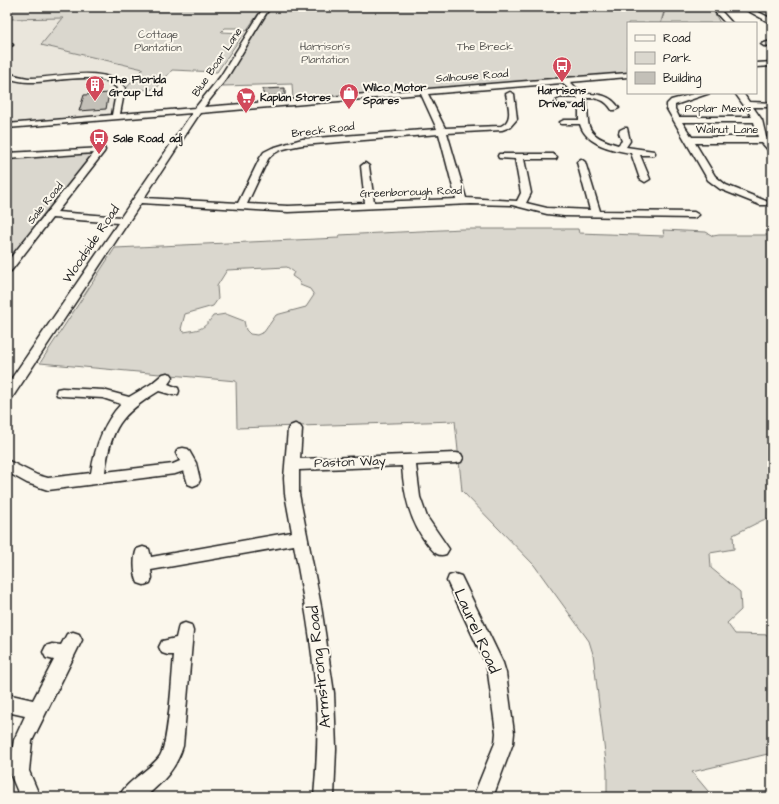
<svg xmlns="http://www.w3.org/2000/svg" width="779" height="804" font-family="'Architects Daughter',sans-serif">
<style>
.built{fill:#eae6dc}
.green{fill:#dad7ce;stroke:#7b7a75;fill-rule:evenodd}
.lines{fill:none;stroke-linecap:round;stroke-linejoin:round}
.stream{stroke:#74726e;stroke-width:1.5}
.building{fill:#c3c0b8;stroke:#1c1c1c}
.minor-casing{stroke:#1c1c1c;stroke-width:3}
.minor{fill:#fbf7ec;fill-rule:evenodd}
.labels{text-anchor:middle;dominant-baseline:central;stroke-width:4;stroke-linejoin:round;paint-order:stroke}
.far-park-label{font-size:11px;fill:#555451;stroke:#fbf7ec}
.far-street-label{font-size:11px;fill:#1c1c1c;stroke:#fbf7ec}
.far-poi-label{font-size:11px;font-weight:bold;fill:#1c1c1c;stroke:#fbf7ec;text-anchor:start}
.street-label{font-size:13px;fill:#1c1c1c;stroke:#fbf7ec}
.near-street-label{font-size:16px;fill:#1c1c1c;stroke:#fbf7ec}
</style>
<rect width="100%" height="100%" fill="#fbf7ec"/>
<filter id="ink" filterUnits="userSpaceOnUse"><feTurbulence type="fractalNoise" baseFrequency=".025" numOctaves="2"/><feDisplacementMap in="SourceGraphic" scale="8" xChannelSelector="R" yChannelSelector="G"/><feConvolveMatrix kernelMatrix="1 2 1 2 8 2 1 2 1" color-interpolation-filters="sRGB"/></filter>
<g filter="url(#ink)">
<!-- built -->
<path class="built" d="M63,18L41,45L143,69L124,91H115L113,111L110,113L104,116L7,123V19Z"/>
<!-- green -->
<g class="green">
<path d="M7,7H263L246,31H242L243,28H225L221,32L244,33L217,72L172,70L156,89L124,91L143,69L41,45L63,18L7,19Z"/>
<path d="M272,7H711L720,23H628V73L293,100L292,84L223,86V83Z"/>
<path d="M91,153L93,155L7,263V158Z"/>
<path d="M462,229H578L579,233L664,236L663,230L706,232L713,236L719,235H772V519L763,520L733,535L734,549L710,553L711,568L740,592L741,610L727,623L735,634L772,635V753L692,772L713,797H607V770L593,654L589,641L534,565L462,491L455,421L237,428L236,381L40,363L115,248L339,238V235ZM287,267L294,272L292,276L299,281L300,285L310,289L314,295L306,307L276,315L264,332L257,335L250,334L246,330L244,321L226,314L213,316C203,330 201,329 184,332L181,329L185,314L213,306L218,299L217,286L227,270Z"/>
</g>
<g class="lines">
<!-- stream -->
<path class="stream" d="M661,23L665,9L670,7"/>
</g>
<!-- building -->
<g class="building">
<path d="M285,88V95L263,97V89Z"/>
<path d="M109,93L106,109L79,111L84,95Z"/>
</g>
<g class="lines">
<!-- minor casing -->
<g class="minor-casing">
<g id="minor">
<path d="M264,7H270L227,78L204,107L628,73V77L570,82L583,94C598,94 610,94 619,108L615,110H612C605,99 598,98 586,98C588,106 587,113 588,121C589,136 605,141 618,145L622,141L619,133L620,130L624,128H627L630,141L626,147L654,151L655,153L654,155H640L650,179L645,182L640,179L631,153C613,150 586,145 580,124H561L560,122L564,120H579V104L560,103L556,101L560,99H578L575,94L562,83L428,94L445,128L501,126C514,120 508,105 506,94L510,92L514,94L517,119L510,127L502,130L447,133L466,198L517,201L521,193L515,159L499,158L498,156L499,154H553L557,157L556,159H524L531,193L526,203L547,208L590,210L577,162L581,159L585,162L600,211L694,212L699,215L694,218L564,216L547,214L512,205L471,204L288,212L141,203L12,398L7,400V385L118,223L52,218L11,271L7,272V262L94,153L7,159V153L104,148L105,150L104,152L57,212L121,217L192,113L7,128V124L112,115L117,88C99,69 53,83 29,82C21,82 14,80 7,78V73C14,75 21,77 28,78C56,79 105,63 125,88L120,114L195,108L220,77ZM421,94L437,129L302,139L272,148L264,152L260,158L238,203L144,198L200,113ZM439,134L456,199L374,202L369,166L365,163L361,166L365,203L288,206L247,204L268,159C276,149 291,147 302,145Z"/>
<path d="M741,7H749L772,19V24Z"/>
<path d="M716,8H720L722,12L732,23H725L716,13Z"/>
<path d="M771,41L772,45L764,46L761,44Z"/>
<path d="M7,43L12,44L13,45L7,47Z"/>
<path d="M772,62V66L756,67V63Z"/>
<path d="M697,93H710L675,105V109L679,117H752L735,93H743L749,102L772,103V107H753L762,120L766,137L772,144V152L769,151L762,143H695L715,176L726,185L766,201L768,203L766,205H760L720,189L708,180L667,109V104L671,100ZM682,122H754L758,137H692Z"/>
<path d="M167,373L171,374L173,377L168,384L178,388L179,391L178,394L173,395L159,391C121,414 111,427 105,472L173,464L180,461L176,453L178,449L183,448L188,449L196,463L200,480L198,484L193,486L188,484L184,471L175,474L48,490L27,483L7,472V460L37,475L48,478L91,473C95,447 103,423 121,404L103,398L62,396L57,395L56,392L57,389L62,388L103,390L129,397L151,384L163,374Z"/>
<path d="M295,424L300,426L302,429L300,459L456,453L461,454L463,458L461,462L456,463L416,465L420,497L427,517L449,549L446,554C438,557 435,553 429,546C410,523 404,495 402,466L299,470V494L321,606L334,693L336,749L334,797H314C317,762 319,728 316,693C312,643 303,594 294,545L151,570L152,578L150,583L144,585L138,583C134,574 133,558 137,549L143,547L149,549L151,557L292,532L285,494L284,478L288,429L290,426Z"/>
<path d="M455,574L461,576L503,663L506,673L514,733L513,743L493,797H473L495,743L496,733L488,673L486,664L447,581L449,576Z"/>
<path d="M185,623L191,625L193,631L183,746C176,769 163,782 145,797H119C126,781 149,771 160,756C169,742 172,675 174,655H168L162,653L159,647L162,641L176,638L179,625Z"/>
<path d="M73,632L79,634L82,640L32,741L29,771L40,797H20L9,771L14,740L25,716L7,712V694L33,700L54,660L46,658L43,652L46,646L52,644L61,645L67,634Z"/>
</g>
</g>
<!-- minor -->
<use href="#minor" class="minor"/>
</g>
</g>
<!-- icons -->
<defs>
<g id="bus-pin" transform="scale(1)"><path d="M0 17L-7.5 6A9.5 9.5 0 1 1 7.5 6Z" fill="#d1495b" stroke="#fbf7ec"/><path d="M-5-6H5V4H4V6H2V4H-2V6H-4V4H-5ZM-3.5-4V0h7V-4ZM-3.5 1.2v1.5H-2V1.2ZM2 1.2v1.5H3.5V1.2Z" fill="#fff"/></g>
<g id="building-pin" transform="scale(1)"><path d="M0 17L-7.5 6A9.5 9.5 0 1 1 7.5 6Z" fill="#d1495b" stroke="#fbf7ec"/><path d="M-4-6H4V6H1V3H-1V6H-4ZM-2.5-4.3h1.7v1.8h-1.7ZM.8-4.3h1.7v1.8H.8ZM-2.5-1h1.7V.8h-1.7ZM.8-1h1.7V.8H.8Z" fill="#fff"/></g>
<g id="shop-pin" transform="scale(1)"><path d="M0 17L-7.5 6A9.5 9.5 0 1 1 7.5 6Z" fill="#d1495b" stroke="#fbf7ec"/><path d="M-5-2.5h2.3a2.7 3.5 0 0 1 5.4 0H5L5.5 6h-11ZM-1.5-2.5h3a1.5 2.3 0 0 0-3 0Z" fill="#fff"/></g>
<g id="supermarket-pin" transform="scale(1)"><path d="M0 17L-7.5 6A9.5 9.5 0 1 1 7.5 6Z" fill="#d1495b" stroke="#fbf7ec"/><path d="M-6-5.5h2.5l.6 2H6L4.5 2H-2.5L-4.4-4H-6ZM-1.5 3.2a1.3 1.3 0 1 0 .1 0ZM3 3.2a1.3 1.3 0 1 0 .1 0Z" fill="#fff"/></g>
</defs>
<g fill-rule="evenodd">
<use href="#bus-pin" x="562" y="66"/>
<use href="#building-pin" x="95" y="85"/>
<use href="#shop-pin" x="349" y="93"/>
<use href="#supermarket-pin" x="246" y="97"/>
<use href="#bus-pin" x="99" y="138"/>
</g>
<g class="labels">
<!-- far-park labels -->
<g class="far-park-label">
<text x="158" y="34">Cottage<tspan x="158" dy="13">Plantation</tspan></text>
<text x="325" y="46">Harrison's<tspan x="325" dy="13">Plantation</tspan></text>
<text x="485" y="46">The Breck</text>
</g>
<!-- far-street labels -->
<g class="far-street-label">
<text transform="translate(217 62) rotate(-56)">Blue Boar Lane</text>
<text transform="translate(472 76) rotate(-4)">Salhouse Road</text>
<text x="718" y="108">Poplar Mews</text>
<text x="727" y="129">Walnut Lane</text>
<text transform="translate(323 130) rotate(-7)">Breck Road</text>
<text transform="translate(411 192) rotate(-2)">Greenborough Road</text>
<text transform="translate(45 203) rotate(-51)">Sale Road</text>
</g>
<!-- far-poi labels -->
<g class="far-poi-label">
<text x="109" y="79">The Florida<tspan x="109" dy="13">Group Ltd</tspan></text>
<text x="363" y="87">Wilco Motor<tspan x="363" dy="13">Spares</tspan></text>
<text x="562" y="90" text-anchor="middle">Harrisons<tspan x="562" dy="13">Drive, adj</tspan></text>
<text x="260" y="97">Kaplan Stores</text>
<text x="113" y="138">Sale Road, adj</text>
</g>
<!-- street labels -->
<g class="street-label">
<text transform="translate(91 244) rotate(-56)">Woodside Road</text>
<text transform="translate(350 462) rotate(-2)">Paston Way</text>
</g>
<!-- near-street labels -->
<g class="near-street-label">
<text transform="translate(477 631) rotate(66)">Laurel Road</text>
<text transform="translate(319 667) rotate(-96)">Armstrong Road</text>
</g>
</g>
<!-- margin -->
<rect width="779" height="804" fill="none" stroke="#fbf7ec" stroke-width="24"/>
<rect x="12" y="12" width="755" height="780" fill="none" stroke="#1c1c1c" stroke-width="1.5" filter="url(#ink)"/>
<!-- legend -->
<rect x="627" y="22" width="130" height="72" fill="#fbf7ec" stroke="#a29f99"/>
<rect x="635" y="35" width="20" height="6" fill="#fbf7ec" stroke="#a29f99"/>
<text x="663" y="42" font-size="12" fill="#1c1c1c">Road</text>
<rect x="635" y="52" width="20" height="12" fill="#dad7ce" stroke="#a29f99"/>
<text x="663" y="62" font-size="12" fill="#1c1c1c">Park</text>
<rect x="635" y="72" width="20" height="12" fill="#c3c0b8" stroke="#a29f99"/>
<text x="663" y="82" font-size="12" fill="#1c1c1c">Building</text>
</svg>
